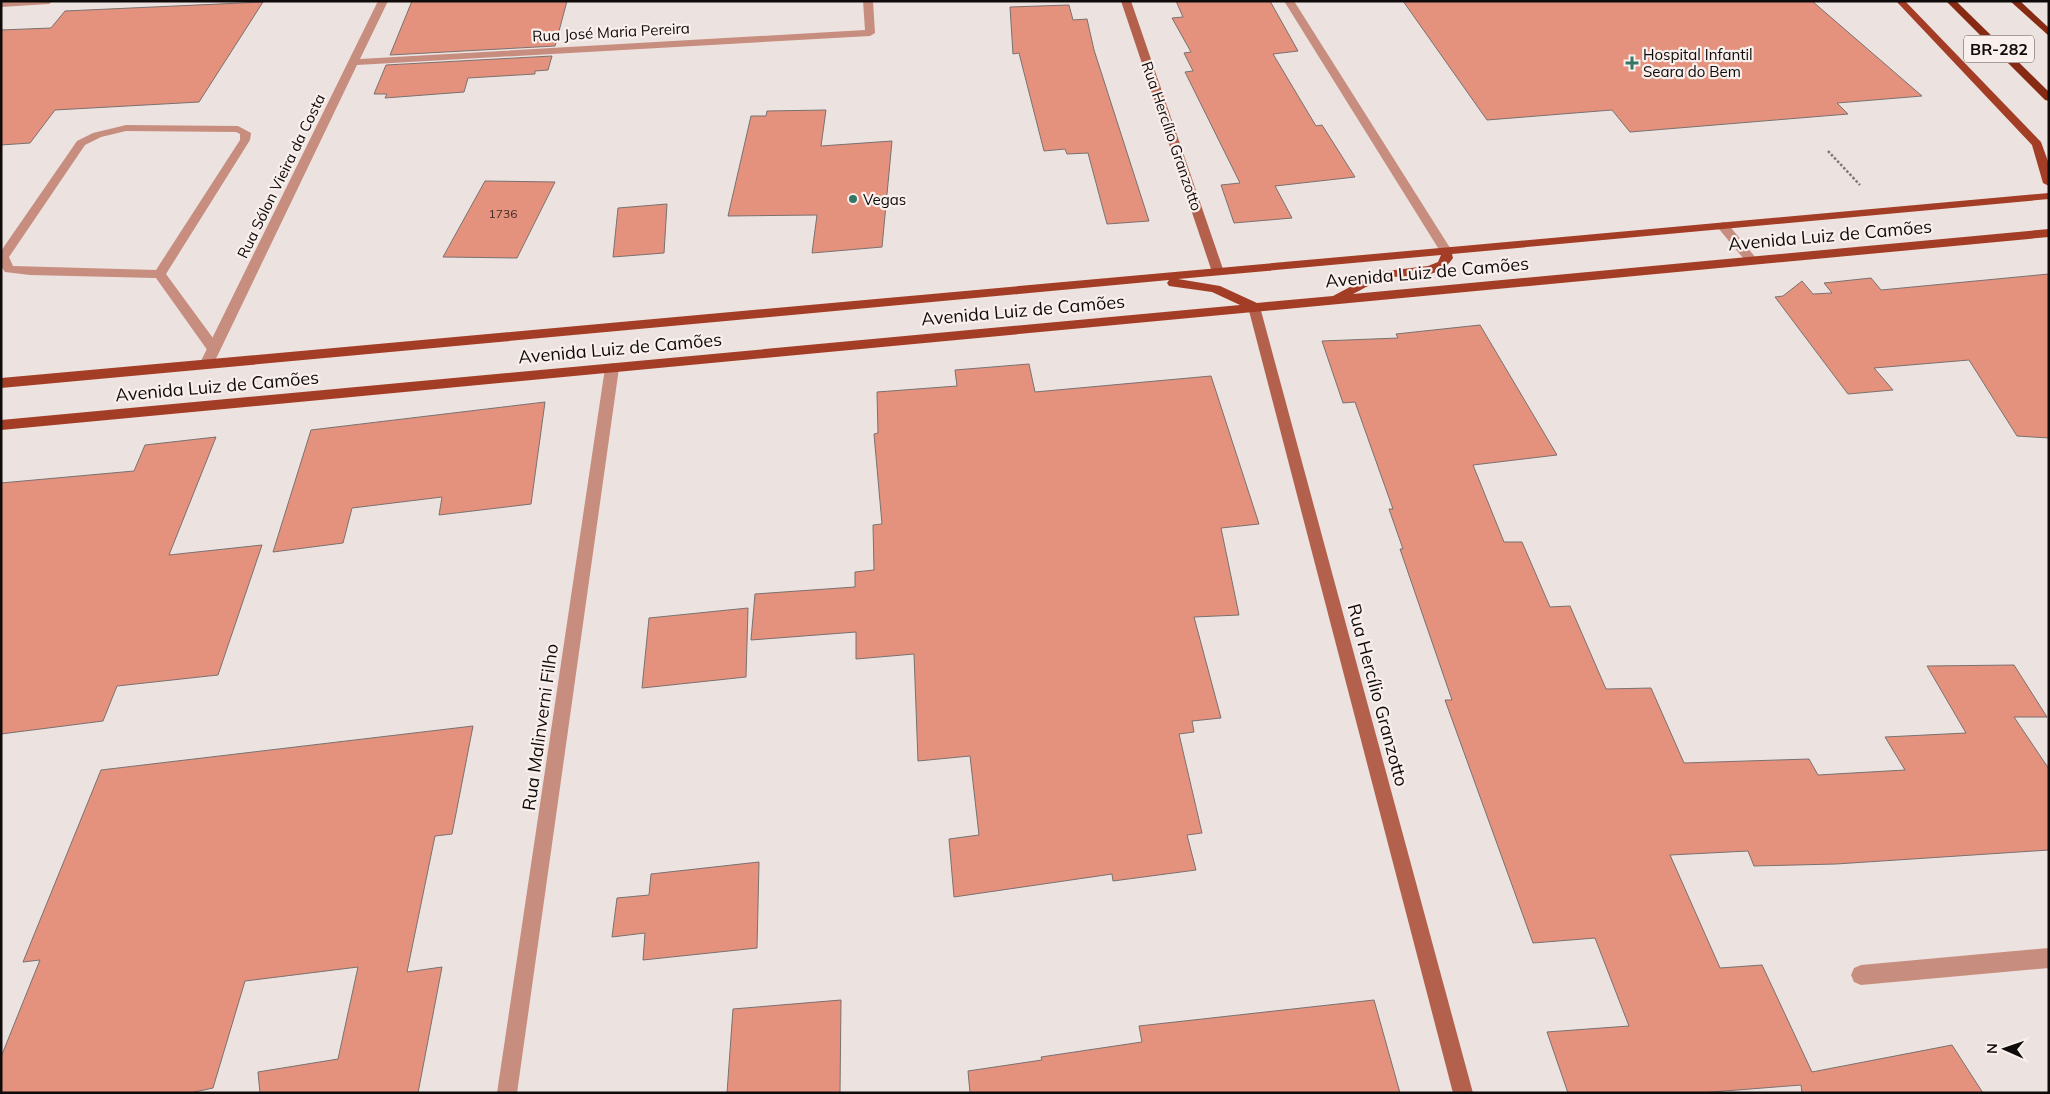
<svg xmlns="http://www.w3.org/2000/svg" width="2050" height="1094" font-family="Mulish,sans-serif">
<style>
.building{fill:#e4927e;stroke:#7a716f}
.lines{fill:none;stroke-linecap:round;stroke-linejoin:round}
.path{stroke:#7c7674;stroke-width:2.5;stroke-dasharray:2.5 2;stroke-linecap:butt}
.lane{fill:#c78d7f;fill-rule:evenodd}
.street{fill:#c78d7f;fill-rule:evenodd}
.secondary{fill:#b3614c;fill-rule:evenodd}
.primary{fill:#a33d25;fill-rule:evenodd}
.highway{fill:#872a13;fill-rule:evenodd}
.poi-dot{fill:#367665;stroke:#f9efec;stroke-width:2}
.labels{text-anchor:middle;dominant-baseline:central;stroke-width:4.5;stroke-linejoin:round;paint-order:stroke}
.far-number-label{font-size:12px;fill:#442d27}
.far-street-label{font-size:15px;fill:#0e0b0a;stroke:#f9efec}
.far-poi-label{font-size:15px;fill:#0e0b0a;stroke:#f9efec;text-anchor:start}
.shield{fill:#f9efec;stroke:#544f4e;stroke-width:1}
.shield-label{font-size:16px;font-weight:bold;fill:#0e0b0a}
.street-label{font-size:18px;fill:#0e0b0a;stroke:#f9efec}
</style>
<rect width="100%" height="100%" fill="#ece2df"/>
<!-- building -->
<g class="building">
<path d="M412,1H567L555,46L390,55Z"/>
<path d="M1176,1H1270L1298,51L1273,54L1316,126L1322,125L1355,177L1275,186L1292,218L1234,223L1221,185L1240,183L1185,72L1193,71L1184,53L1191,52L1172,18L1183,17Z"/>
<path d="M1403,1H1812L1922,96L1837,103L1848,114L1630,132L1612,110L1487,120Z"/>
<path d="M263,2L199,102L55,110L30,143L1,145V30L51,28L65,11Z"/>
<path d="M1069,5L1073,20L1087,19L1094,50L1149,221L1107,224L1088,153L1067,154L1065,149L1044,151L1019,53L1013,54L1010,7Z"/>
<path d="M552,56L548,70L535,71V74L468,78L464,92L385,98L387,94H374L386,65Z"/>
<path d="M826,110L821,146L892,141L882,247L812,253L817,215L728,216L751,116H766L767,111Z"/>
<path d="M485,181L555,182L517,258L443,257Z"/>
<path d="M667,204L664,253L613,257L618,208Z"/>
<path d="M2049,274V438L2017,436L1969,360L1874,368L1893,390L1848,394L1775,297L1783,296L1802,281L1813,294L1832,293L1824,283L1871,278L1881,290Z"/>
<path d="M1480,325L1557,455L1473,465L1504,542H1522L1550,607L1570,606L1606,689L1651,688L1684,763L1809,759L1818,775L1905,770L1885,737L1966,733L1927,666L2014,665L2047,717H2014L2049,769V850L1836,864L1754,866L1748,851L1670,855L1720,968L1762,965L1812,1072L1952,1045L1983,1093H1802L1801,1085L1699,1093H1568L1547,1032L1629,1026L1595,938L1533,943L1445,700H1452L1400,549H1403L1389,509H1393L1355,402L1343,403L1322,341L1398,338L1396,334Z"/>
<path d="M1029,364L1035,392L1211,376L1259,524L1221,528L1239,615L1194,617L1221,718L1192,721L1194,732L1179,734L1202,833L1187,835L1196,870L1113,881L1112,874L954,897L949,839L979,835L970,756L918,761L914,654L856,659V632L751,640L755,594L855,587V572L874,570L873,525L882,524L874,434L878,433L877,392L957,386L955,370Z"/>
<path d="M545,402L531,504L439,515L442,497L352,508L343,543L273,552L311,430Z"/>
<path d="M216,437L169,555L262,545L218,675L117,686L103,721L1,734V483L134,471L145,445Z"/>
<path d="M748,608L746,677L642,688L649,618Z"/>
<path d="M473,726L452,834L435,836L407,972L442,967L418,1093H260L258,1072L338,1059L358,967L245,981L213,1088L190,1093H1V1057L40,960L23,962L101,770Z"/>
<path d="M759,862L757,948L643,960L645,933L612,937L617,898L649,895L651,874Z"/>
<path d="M841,1000L840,1093H727L733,1009Z"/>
<path d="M1374,1000L1400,1093H970L968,1071L1042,1060L1041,1057L1142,1042L1139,1026Z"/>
</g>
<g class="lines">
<!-- path -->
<path class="path" d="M1828,151L1860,185"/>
<!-- lane -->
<g class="lane">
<path d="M1284,1H1294L1452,251L1450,254L1446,255L1440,251Z"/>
<path d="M126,125L238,126L251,133L250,140L166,274L218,345L219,348L218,351H208L156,278L30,275L5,272L1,266V251L77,141L93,133ZM126,131L236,132L240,134V140L156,270L13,266L9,257L85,145L101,137Z"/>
<path d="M1723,222L1727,223L1756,258L1758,261L1756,264H1748L1719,229L1717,226Z"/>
</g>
<!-- street -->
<g class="street">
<path d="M1,1H53L49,4L1,7Z"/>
<path d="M378,1H388L360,59L865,30L863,1H873L875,33L870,36L357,65L213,365L211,368H201L199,365Z"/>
<path d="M612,363L619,368L517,1093H497L605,368Z"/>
<path d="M2049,948V968L1861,985L1854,982L1851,975L1854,968L1861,965Z"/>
</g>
<!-- secondary -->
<g class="secondary">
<path d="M1121,1H1131L1224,272L1222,275H1214L1212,272Z"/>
<path d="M1254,303L1260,307L1473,1093H1453L1248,307Z"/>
</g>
<!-- primary -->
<g class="primary">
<path d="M1896,1H1905L2041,142L2049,164V186L2043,183L2032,145Z"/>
<path d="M2049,193V199L1452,254L1453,258C1437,283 1409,272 1385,279C1374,282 1363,289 1353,294L2049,229V237L1,430V420L1240,305L1212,292L1169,286L1167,283L1169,280L1,388V378ZM1441,255L1438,262L1428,266L1378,272L1333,296L1257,303L1220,286L1178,279Z"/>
</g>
<!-- highway -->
<g class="highway">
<path d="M1946,1H1956L2049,92V101L2045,100Z"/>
<path d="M2010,1H2020L2049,28V36Z"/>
</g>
</g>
<!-- markers -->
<g class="poi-dot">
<path d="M1629.5 55.5h5v5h5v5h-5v5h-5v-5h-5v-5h5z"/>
<circle cx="853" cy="199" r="5"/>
</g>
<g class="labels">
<!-- far-number labels -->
<g class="far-number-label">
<text x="503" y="213">1736</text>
</g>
<!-- far-street labels -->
<g class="far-street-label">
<text transform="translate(611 32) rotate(-3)">Rua José Maria Pereira</text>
<text transform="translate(1172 136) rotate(71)">Rua Hercílio Granzotto</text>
<text transform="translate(281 176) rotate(-64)">Rua Sólon Vieira da Costa</text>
</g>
<!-- far-poi labels -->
<g class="far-poi-label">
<text x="1643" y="54">Hospital Infantil<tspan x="1643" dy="17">Seara do Bem</tspan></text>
<text x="863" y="199">Vegas</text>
</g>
<!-- shield labels -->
<rect class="shield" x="1964" y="35.5" width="70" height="27" rx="4"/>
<g class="shield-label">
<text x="1999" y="49">BR-282</text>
</g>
<!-- street labels -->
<g class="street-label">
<text transform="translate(1830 235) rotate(-5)">Avenida Luiz de Camões</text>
<text transform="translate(1427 272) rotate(-5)">Avenida Luiz de Camões</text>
<text transform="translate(1023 310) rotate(-5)">Avenida Luiz de Camões</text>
<text transform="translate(620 348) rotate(-5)">Avenida Luiz de Camões</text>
<text transform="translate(217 386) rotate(-5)">Avenida Luiz de Camões</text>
<text transform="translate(1378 695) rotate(75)">Rua Hercílio Granzotto</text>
<text transform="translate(540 727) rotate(-82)">Rua Malinverni Filho</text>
</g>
</g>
<!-- border -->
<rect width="2050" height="1094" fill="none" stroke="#0e0b0a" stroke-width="5"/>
<!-- north arrow -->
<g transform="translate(2005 1049) rotate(272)" stroke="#f9efec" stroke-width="4" paint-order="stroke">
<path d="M0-4L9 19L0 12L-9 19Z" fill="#0e0b0a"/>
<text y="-8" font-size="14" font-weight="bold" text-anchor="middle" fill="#0e0b0a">N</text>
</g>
</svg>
